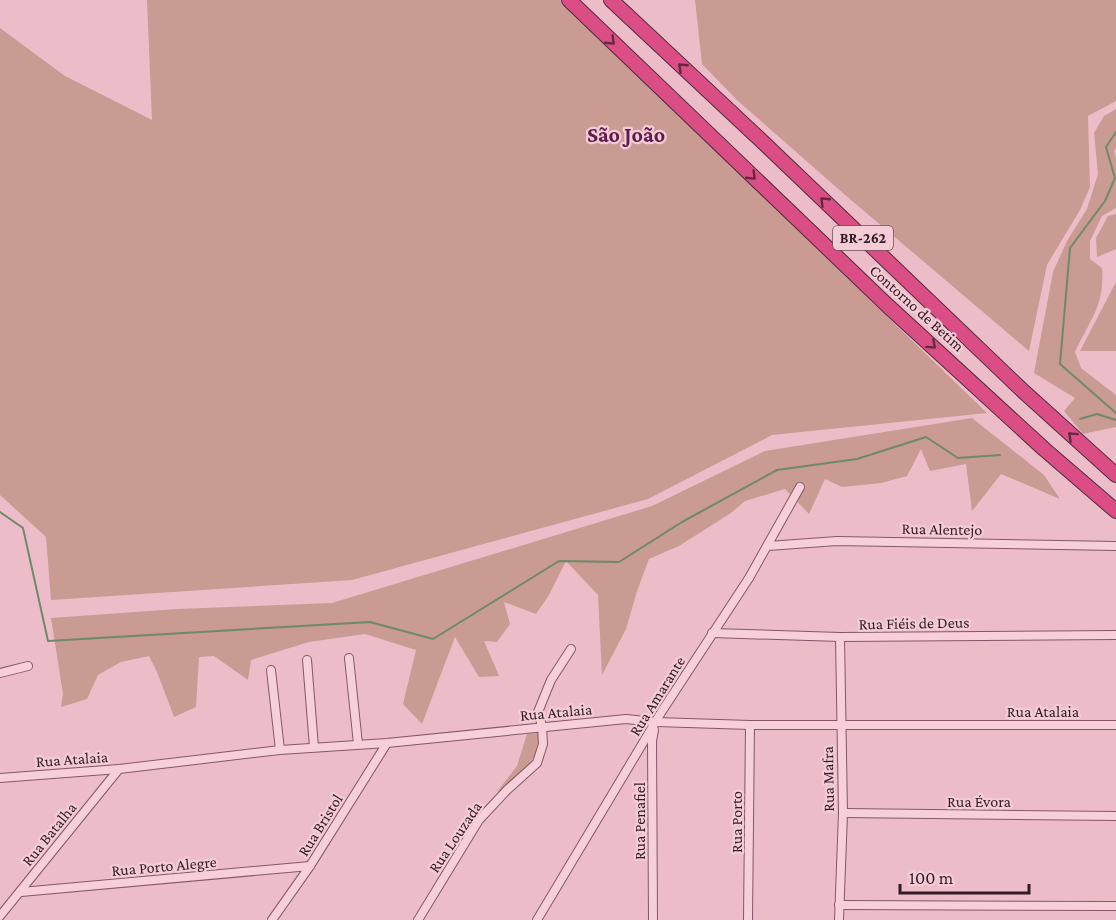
<svg xmlns="http://www.w3.org/2000/svg" width="1116" height="920" font-family="'Crimson Pro',serif">
<style>
.green{fill:#c99b92}
.lines{fill:none;stroke-linecap:round;stroke-linejoin:round}
.stream{stroke:#6f8a69;stroke-width:2}
.street-casing{stroke:#835769;stroke-width:10}
.highway-casing{stroke:#502b3d;stroke-width:16}
.street{stroke:#f7cfd9;stroke-width:8}
.highway{stroke:#db4e85;stroke-width:14}
.oneway{stroke:#652a42}
.labels{text-anchor:middle;dominant-baseline:central;stroke-width:4.5;stroke-linejoin:round;paint-order:stroke}
.shield{fill:#f4ccd6;stroke:#6d505b;stroke-width:1.5}
.shield-label{font-size:15px;font-weight:bold;fill:#331b26}
.street-label{font-size:16px;fill:#331b26;stroke:#f4ccd6}
.district-label{font-size:22px;font-weight:bold;fill:#5e1c4d;stroke:#f4ccd6}
</style>
<rect width="100%" height="100%" fill="#ecbdc9"/>
<!-- green -->
<g class="green">
<path d="M147,0H560L987,413L772,435L648,499L352,580L51,600L46,537L0,495V28L65,76L152,120Z"/>
<path d="M695,0H1116V101L1088,116L1090,187L1080,210L1047,265L1029,351L844,194L737,100L702,64Z"/>
<path d="M1116,109V148L1114,151L1116,159V208L1102,216L1090,241V259L1102,268C1105,305 1090,320 1075,352L1081,368L1116,395V427L1083,434L1064,411L1075,398L1034,373L1053,272L1067,241L1087,209L1098,174L1094,133L1104,116Z"/>
<path d="M1116,214V249L1097,257L1096,238L1108,216Z"/>
<path d="M1116,282V351H1080Z"/>
<path d="M972,418L1044,475L1060,499L1001,474L972,511L966,464L930,471L921,449L907,476L881,483L842,487L825,479L809,514L785,489L745,501L731,513L679,546L649,559L637,591L626,629L602,675L598,595L566,561L549,595L536,614L504,602L510,624L497,642L484,641L499,676L479,677L455,637L422,724L403,704L416,650L365,634L309,642L251,660L248,680L214,656L199,657L196,707L174,717L157,672L149,656L121,662L98,675L87,699L61,707L63,694L51,618L177,609L332,603L652,506L765,451Z"/>
<path d="M539,733C538,758 530,766 511,780C506,785 503,790 497,792L517,766L527,734Z"/>
</g>
<g class="lines">
<!-- stream -->
<g class="stream">
<path d="M1116,132L1106,147L1115,178L1105,201L1070,248L1060,364L1116,413"/>
<path d="M1080,419L1097,414L1116,420"/>
<path d="M0,512L23,528L48,641L370,622L433,639L559,561L619,562L682,522L777,470L857,459L926,437L958,458L1000,455"/>
</g>
<!-- street casing -->
<g class="street-casing">
<g id="street">
<path d="M768,546L837,541L1116,546"/>
<path d="M712,633L840,637L1116,635"/>
<path d="M349,658L358,744"/>
<path d="M307,660L314,747"/>
<path d="M271,670L280,750"/>
<path d="M0,673L28,666"/>
<path d="M0,778L119,769L280,750L387,743L626,719L656,722L750,725H1116"/>
<path d="M843,813L1116,816"/>
<path d="M21,892L310,866"/>
<path d="M839,905L1116,906"/>
<path d="M0,916L119,769"/>
<path d="M272,920L310,866L387,743"/>
<path d="M418,920L479,820L507,790L537,763L543,744L542,726L538,712L551,680L571,649"/>
<path d="M537,920L662,711L749,578L800,487"/>
<path d="M653,920L652,741L654,730"/>
<path d="M748,920L750,725"/>
<path d="M839,920L843,813L840,637"/>
</g>
</g>
<!-- highway casing -->
<g class="highway-casing">
<g id="highway">
<path d="M569,0L888,306L1044,449L1116,511"/>
<path d="M611,0L767,146L1023,391L1116,475"/>
</g>
</g>
<!-- street -->
<use href="#street" class="street"/>
<!-- highway -->
<use href="#highway" class="highway"/>
</g>
<!-- one-way arrows -->
<defs><path id="oneway-chevron" d="M-2-3.5L2.5 0L-2 3.5" fill="none" stroke-width="1.6" stroke-linecap="round" stroke-linejoin="round" transform="scale(1.5)"/></defs>
<g class="oneway">
<use href="#oneway-chevron" transform="translate(611 41) rotate(44)"/>
<use href="#oneway-chevron" transform="translate(682 67) rotate(-137)"/>
<use href="#oneway-chevron" transform="translate(752 176) rotate(44)"/>
<use href="#oneway-chevron" transform="translate(824 201) rotate(-136)"/>
<use href="#oneway-chevron" transform="translate(932 345) rotate(42)"/>
<use href="#oneway-chevron" transform="translate(1072 436) rotate(-138)"/>
</g>
<g class="labels">
<!-- shield labels -->
<rect class="shield" x="833" y="226" width="60" height="24" rx="4.5"/>
<g class="shield-label">
<text x="863" y="238">BR-262</text>
</g>
<!-- street labels -->
<g class="street-label">
<text transform="translate(917 308) rotate(42)">Contorno de Betim</text>
<text transform="translate(942 529) rotate(1)">Rua Alentejo</text>
<text transform="translate(914 623) rotate(-1)">Rua Fiéis de Deus</text>
<text transform="translate(657 696) rotate(-58)">Rua Amarante</text>
<text x="1043" y="711">Rua Atalaia</text>
<text transform="translate(556 712) rotate(-5)">Rua Atalaia</text>
<text transform="translate(72 759) rotate(-4)">Rua Atalaia</text>
<text transform="translate(828 779) rotate(-91)">Rua Mafra</text>
<text x="979" y="801">Rua Évora</text>
<text transform="translate(639 821) rotate(-90)">Rua Penafiel</text>
<text transform="translate(736 822) rotate(-90)">Rua Porto</text>
<text transform="translate(320 825) rotate(-58)">Rua Bristol</text>
<text transform="translate(49 834) rotate(-51)">Rua Batalha</text>
<text transform="translate(455 837) rotate(-56)">Rua Louzada</text>
<text transform="translate(164 866) rotate(-5)">Rua Porto Alegre</text>
</g>
<!-- district labels -->
<g class="district-label">
<text x="626" y="134">São João</text>
</g>
</g>
<!-- scale -->
<path d="M900 884v9h129v-9" fill="none" stroke="#331b26" stroke-width="3"/>
<text x="909" y="884" font-size="18" fill="#331b26" stroke="#f4ccd6" stroke-width="4.5" paint-order="stroke">100 m</text>
</svg>
